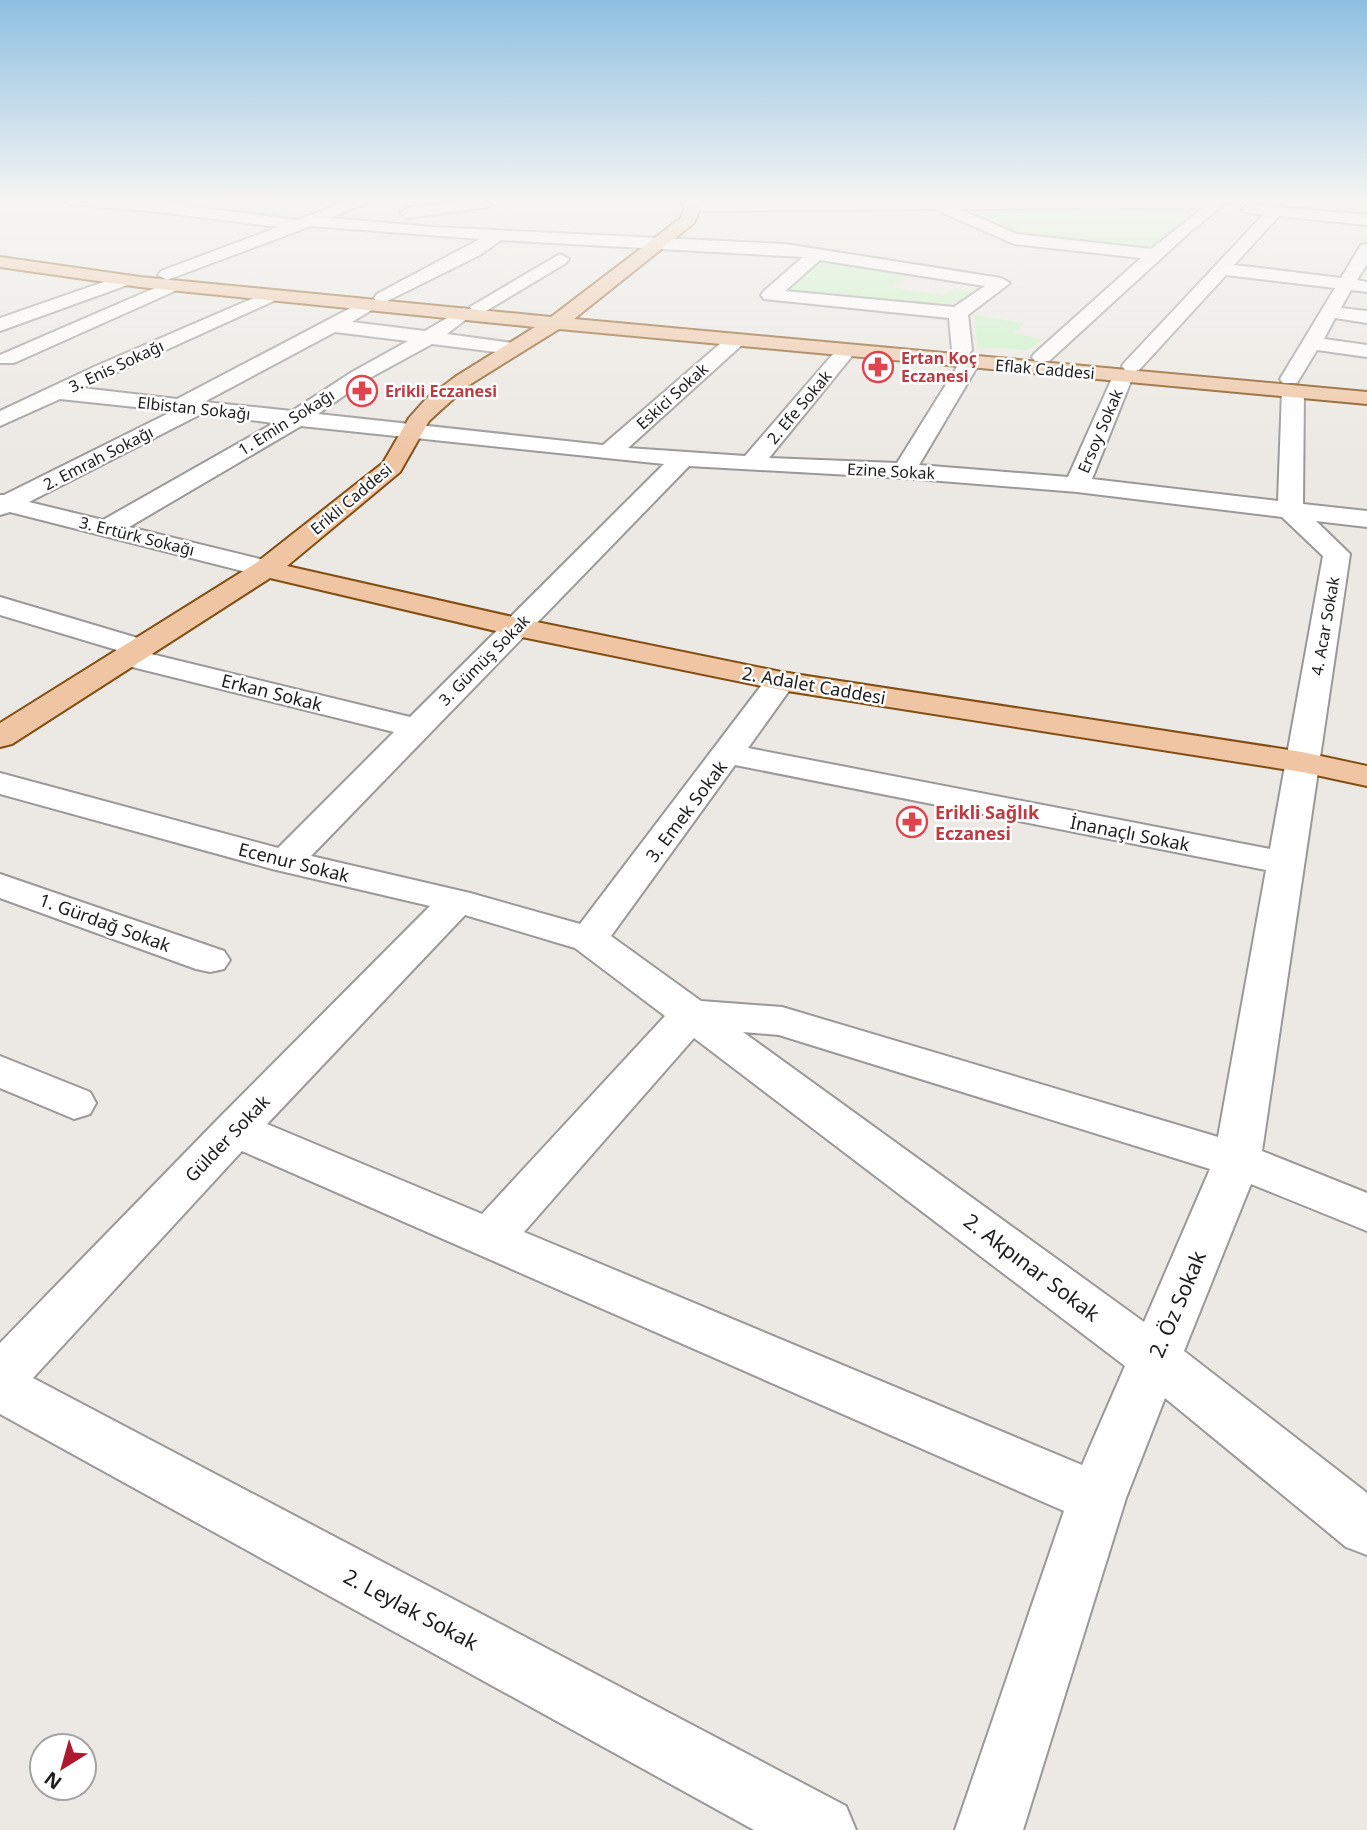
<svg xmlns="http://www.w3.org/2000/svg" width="1367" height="1830" font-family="'Noto Sans',sans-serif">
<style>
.park{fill:#c7f2c4}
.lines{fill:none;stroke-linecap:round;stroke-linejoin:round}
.minor-casing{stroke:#999;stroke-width:4}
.major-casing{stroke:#824e12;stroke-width:4}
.minor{fill:#fff;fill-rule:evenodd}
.major{fill:#efc5a4;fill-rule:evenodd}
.labels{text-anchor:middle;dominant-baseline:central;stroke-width:5;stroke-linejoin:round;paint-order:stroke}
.far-health-label{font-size:16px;font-weight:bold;fill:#be3a42;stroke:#fff;text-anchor:start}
.far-street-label{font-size:16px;fill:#1c1c1c;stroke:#fff}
.street-label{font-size:18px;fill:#1c1c1c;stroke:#fff}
.health-label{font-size:18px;font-weight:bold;fill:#be3a42;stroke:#fff;text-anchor:start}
.near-street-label{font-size:21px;fill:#1c1c1c;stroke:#fff}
</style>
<rect width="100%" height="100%" fill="#ece8e3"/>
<!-- park -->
<g class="park">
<path d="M107,199H248L285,204L272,209L311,215L298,220Z"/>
<path d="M955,207H1199L1149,251L1024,238Z"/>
<path d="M829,258L910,272L892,287L942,295L956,289L978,293L947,306L783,291L816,261Z"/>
<path d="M975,315L1023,323L1014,334L1043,339L1029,350L977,347Z"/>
</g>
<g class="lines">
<!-- minor casing -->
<g class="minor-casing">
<g id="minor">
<path d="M63,199L159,202L297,220L353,199H375L331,218L432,227L785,244L1001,278L1010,283L968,315L972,350L969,354H955L952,350L949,318L764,299L761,295L764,291L803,257L501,240L480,255L383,303L377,302L374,298L377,294L480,239L311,226L167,280L158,275L161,271L278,227L159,212L70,204ZM820,260L985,286L954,307L785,291Z"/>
<path d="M483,199L491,204L488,207L408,218L400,213L408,208Z"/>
<path d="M1231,199L1191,231L1049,361H1035L1032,357L1035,353L1141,258L1014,244L943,213L941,209L693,211L685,206L693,201ZM1203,208L1151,249L1017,234L959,209Z"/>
<path d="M1250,204L1367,215V225L1279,216L1234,265L1341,278L1361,245L1367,244V264L1357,280L1367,282V292L1351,290L1341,308L1367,311V323L1335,318L1324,339L1367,345V357L1317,350L1297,383H1283L1280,379L1335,288L1226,275L1139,370L1131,372L1133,376L1092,479L1278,501L1282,391L1285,386H1301L1304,391L1303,504L1367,511V527L1316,521L1350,554L1262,1151L1367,1193V1231L1251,1184L1184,1351L1367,1493V1555L1346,1547L1165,1398L1126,1498L1023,1830H955L1064,1511L242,1151L33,1378L846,1806L856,1830H754L0,1414V1343L219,1118L430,906L272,869L0,794V773L278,848L394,732L116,663L112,657L117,650L0,615V597L151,642L155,648L151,654L410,717L664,464L301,426L129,527L276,563L280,569L276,575L266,577L10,512L0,515V495H4L173,411L60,399L0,426V411L96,366L270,291L276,292L279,296L276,300L82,388L177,399L362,302H376L378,306L352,322L425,331L464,308L473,314L447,334L520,344L523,348L520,352L513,354L432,344L366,380L318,414L603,445L729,336L736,334L746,340L743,344L628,448L745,456L840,346H854L857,350L769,458L897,463L960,362L963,358H977L980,362L919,465L1068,477L1113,376L1116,372L1125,370L1122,366L1125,362L1263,215L1245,212L1242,209ZM335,332L408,341L352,372L292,411L204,402ZM201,414L274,423L103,520L29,502ZM689,466L904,478L1077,492L1282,517L1323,556L1270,849L748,748L796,681L792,674L781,672L770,674L580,924L470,893L311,856ZM735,765L1266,870L1218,1137L782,1007L701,1001L611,936ZM465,915L575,948L665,1016L482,1214L267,1124ZM743,1032L779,1035L1210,1169L1144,1322ZM694,1038L1125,1366L1082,1465L524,1232Z"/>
<path d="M560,254L569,259L566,263L486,311H472L470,307Z"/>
<path d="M124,275L130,276L133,280L130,284L0,331V318Z"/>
<path d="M171,281L180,286L177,290L14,363H0V355Z"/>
<path d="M0,874L224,951L230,960L224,969L210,972L196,969L0,898Z"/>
<path d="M0,1056L90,1092L96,1103L90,1114L74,1119L0,1088Z"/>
</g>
</g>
<!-- major casing -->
<g class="major-casing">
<path id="major" d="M680,199H696L701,206L694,223L574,319L1367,392V404L559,329L469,385L442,409L429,421L400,472L287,566L517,618L781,672L1302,752L1367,766V786L1302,772L781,690L517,636L270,578L12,744L0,747V723L256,563L383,463L409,418L426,399L455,377L535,327L140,287L0,267V257L140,277L551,317L681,218L685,206Z"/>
</g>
<!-- minor -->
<use href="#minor" class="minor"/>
<!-- major -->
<use href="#major" class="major"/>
</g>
<!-- sky -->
<linearGradient id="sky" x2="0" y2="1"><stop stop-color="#8ebfe0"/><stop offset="0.44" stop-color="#f6f5f2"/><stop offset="1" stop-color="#f6f5f2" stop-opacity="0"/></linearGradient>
<rect width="1367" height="456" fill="url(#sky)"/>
<!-- icons -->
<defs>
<g id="pharmacy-ring" transform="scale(1.575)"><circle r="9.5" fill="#fff" stroke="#e0444e" stroke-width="1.5"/><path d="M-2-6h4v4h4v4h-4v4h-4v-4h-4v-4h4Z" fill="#e0444e"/></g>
</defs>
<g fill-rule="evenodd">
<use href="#pharmacy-ring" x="878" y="367"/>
<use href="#pharmacy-ring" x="362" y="391"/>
<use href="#pharmacy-ring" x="912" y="822"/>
</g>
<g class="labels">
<!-- far-health labels -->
<g class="far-health-label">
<text x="901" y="358">Ertan Koç<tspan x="901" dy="18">Eczanesi</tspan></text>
<text x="385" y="391">Erikli Eczanesi</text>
</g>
<!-- far-street labels -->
<g class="far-street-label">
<text transform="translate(116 366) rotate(-25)">3. Enis Sokağı</text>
<text transform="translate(1045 369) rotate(5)">Eflak Caddesi</text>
<text transform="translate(672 396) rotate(-42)">Eskici Sokak</text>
<text transform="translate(799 407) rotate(-50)">2. Efe Sokak</text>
<text transform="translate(194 408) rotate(6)">Elbistan Sokağı</text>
<text transform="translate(286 422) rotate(-32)">1. Emin Sokağı</text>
<text transform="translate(1100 431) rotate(-67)">Ersoy Sokak</text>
<text transform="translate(98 458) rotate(-27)">2. Emrah Sokağı</text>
<text transform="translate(891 471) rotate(3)">Ezine Sokak</text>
<text transform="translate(351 499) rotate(-40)">Erikli Caddesi</text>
<text transform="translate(137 536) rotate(14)">3. Ertürk Sokağı</text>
<text transform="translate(1325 626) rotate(-80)">4. Acar Sokak</text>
<text transform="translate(484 660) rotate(-45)">3. Gümüş Sokak</text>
</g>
<!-- street labels -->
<g class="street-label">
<text transform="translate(814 685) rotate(10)">2. Adalet Caddesi</text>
<text transform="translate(272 692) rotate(14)">Erkan Sokak</text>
<text transform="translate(686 811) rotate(-53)">3. Emek Sokak</text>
<text transform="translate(1130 833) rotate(11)">İnanaçlı Sokak</text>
<text transform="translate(294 862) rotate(14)">Ecenur Sokak</text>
<text transform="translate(105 922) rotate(20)">1. Gürdağ Sokak</text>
<text transform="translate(227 1138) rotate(-46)">Gülder Sokak</text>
</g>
<!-- health labels -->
<g class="health-label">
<text x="935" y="812">Erikli Sağlık<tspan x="935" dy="21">Eczanesi</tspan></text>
</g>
<!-- near-street labels -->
<g class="near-street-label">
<text transform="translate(1032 1267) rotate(37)">2. Akpınar Sokak</text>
<text transform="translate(1177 1304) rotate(-67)">2. Öz Sokak</text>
<text transform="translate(411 1609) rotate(28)">2. Leylak Sokak</text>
</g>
</g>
<!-- north arrow -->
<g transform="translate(63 1767) rotate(217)"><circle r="33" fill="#ffffff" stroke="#a4a4a4" stroke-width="2"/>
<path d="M0-5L12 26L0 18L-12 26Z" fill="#af192d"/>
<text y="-10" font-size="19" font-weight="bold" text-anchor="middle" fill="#1c1c1c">N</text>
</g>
</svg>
